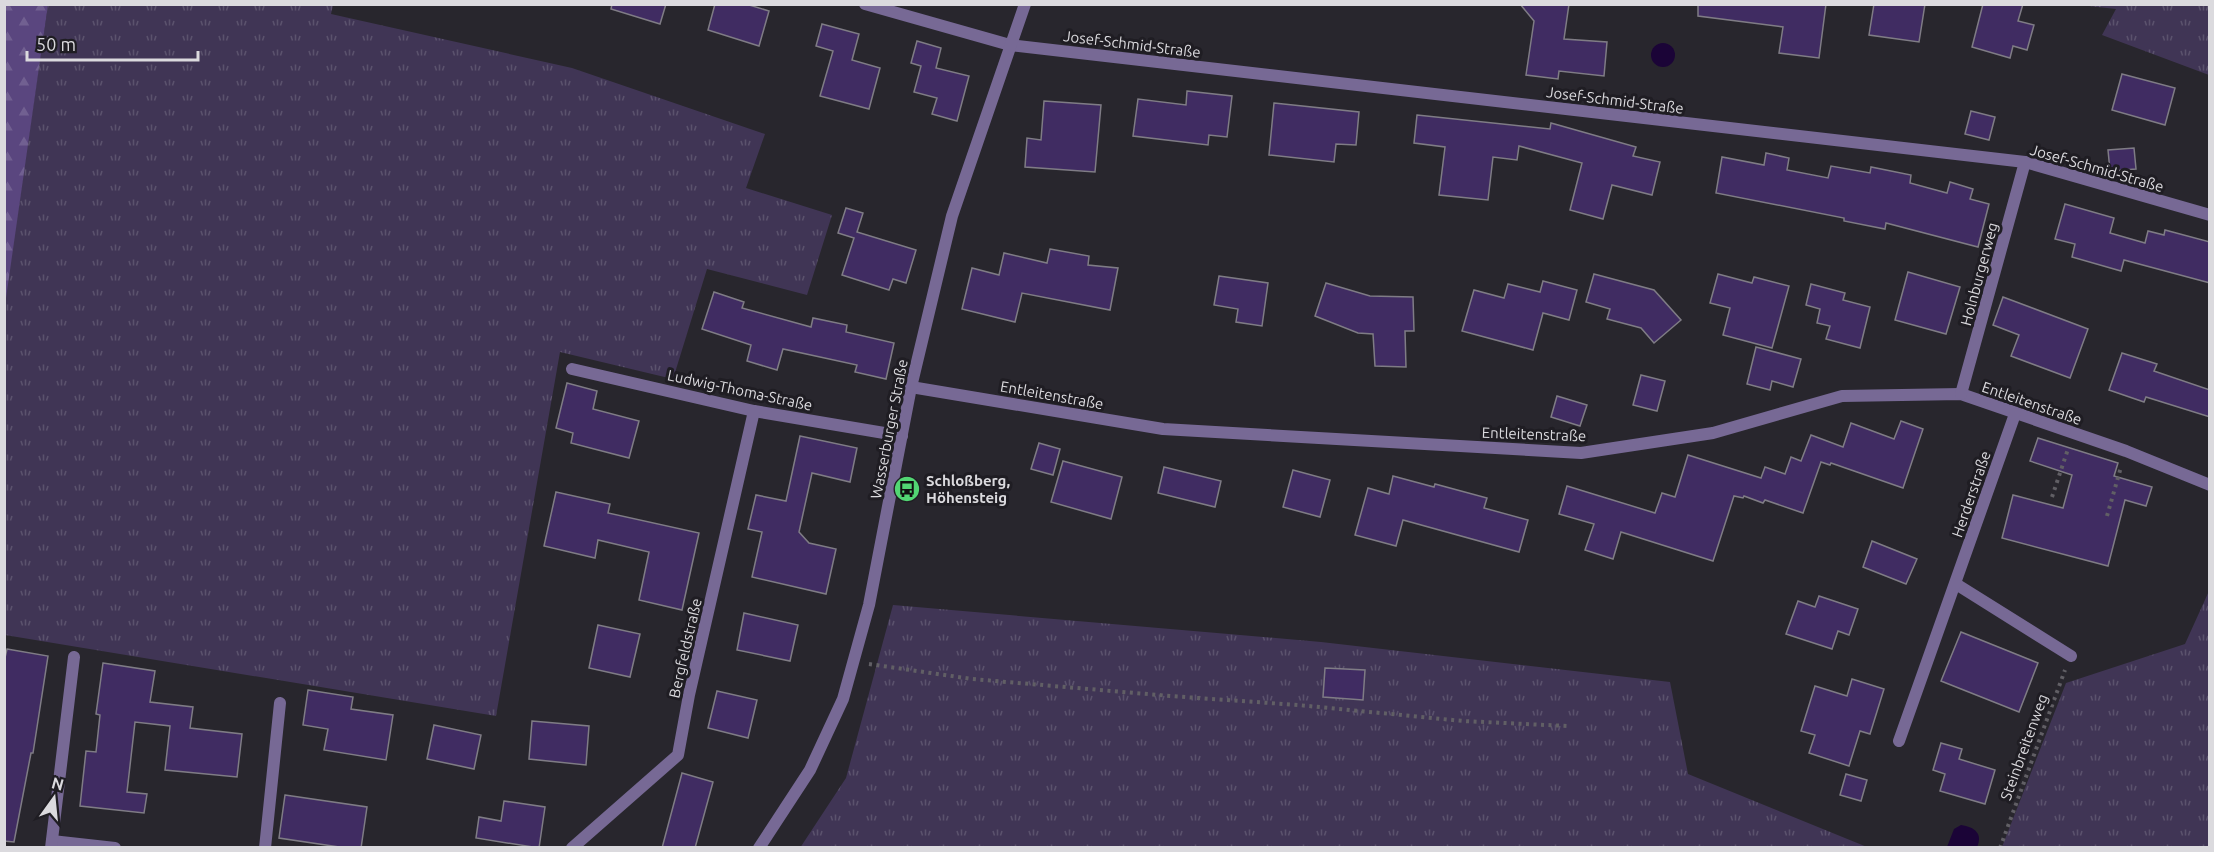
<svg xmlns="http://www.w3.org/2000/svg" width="2214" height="852" font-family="Ubuntu,sans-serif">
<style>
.grass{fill:url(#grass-tufts)}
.forest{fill:url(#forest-firs)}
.water{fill:#1b0437}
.building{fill:#402c62;stroke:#7f7c85;stroke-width:1.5}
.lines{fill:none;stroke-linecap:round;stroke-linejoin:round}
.path{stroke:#615f65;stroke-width:4;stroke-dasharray:3 4.5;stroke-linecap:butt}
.minor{stroke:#776995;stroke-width:12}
.labels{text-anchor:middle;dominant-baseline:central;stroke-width:6;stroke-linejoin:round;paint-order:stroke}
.street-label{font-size:15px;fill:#dbdade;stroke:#1f1d23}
.poi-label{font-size:15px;font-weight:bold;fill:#dbdade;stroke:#1f1d23;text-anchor:start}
</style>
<defs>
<pattern id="grass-tufts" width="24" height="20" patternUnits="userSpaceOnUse" patternTransform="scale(1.5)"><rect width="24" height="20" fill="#403555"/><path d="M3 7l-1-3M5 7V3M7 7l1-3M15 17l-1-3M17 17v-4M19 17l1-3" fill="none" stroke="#5b526d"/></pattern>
<pattern id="forest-firs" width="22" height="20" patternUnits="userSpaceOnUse" patternTransform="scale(1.5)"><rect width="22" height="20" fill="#5a467f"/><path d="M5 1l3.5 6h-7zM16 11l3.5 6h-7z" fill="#716091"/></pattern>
</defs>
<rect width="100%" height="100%" fill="#28262d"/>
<!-- grass -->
<g class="grass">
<path d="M48,5H333L331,14L572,68L765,134L746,188L832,215L807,295L707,269L673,379L560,352L496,716L5,635L4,305Z"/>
<path d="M2080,5H2209V75L2102,35L2116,9Z"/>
<path d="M2209,591V847H2002L2066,683L2185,644Z"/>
<path d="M893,605L1321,642L1670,682L1688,774L1867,847L800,848L846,778Z"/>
</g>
<!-- forest -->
<path class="forest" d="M5,4L48,5L5,305L4,5Z"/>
<!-- water -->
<g class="water">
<circle cx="1663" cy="55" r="12"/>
<path d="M1961,825C1975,827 1983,834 1977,847H1947L1954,829Z"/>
</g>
<!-- building -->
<g class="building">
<path d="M612,4H666L660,24L611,9Z"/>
<path d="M715,4H746L769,11L759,46L708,30Z"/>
<path d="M1520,4H1569L1564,39L1607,42L1604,76L1559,71L1558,79L1526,75L1534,21Z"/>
<path d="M1698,4H1826L1819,58L1779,53L1783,27L1698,16Z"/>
<path d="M1874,4H1925L1919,42L1869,35Z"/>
<path d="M1983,4H2023L2018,21L2034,25L2027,50L2013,46L2010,58L1972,47Z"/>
<path d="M822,24L859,34L852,60L880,68L869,109L820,96L833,51L816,46Z"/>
<path d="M917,41L941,48L936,68L969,76L957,121L932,114L937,98L914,92L921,66L911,63Z"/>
<path d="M2122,74L2175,88L2165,125L2112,110Z"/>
<path d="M1187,91L1232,96L1227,137L1209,135L1208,145L1133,136L1138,99L1186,105Z"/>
<path d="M1044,101L1101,105L1095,172L1025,167L1027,138L1041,140Z"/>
<path d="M1274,103L1359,112L1356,145L1336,144L1334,162L1269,155Z"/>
<path d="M1971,111L1995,117L1989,140L1965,134Z"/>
<path d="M1417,115L1550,129L1551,123L1636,147L1633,156L1660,162L1652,195L1612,185L1603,219L1570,210L1582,163L1519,146L1517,160L1493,157L1488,200L1439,195L1445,147L1414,143Z"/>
<path d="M2134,148L2136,169L2110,171L2108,150Z"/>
<path d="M1766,153L1789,158L1787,170L1828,178L1831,166L1870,173L1871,167L1911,175L1910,183L1947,193L1950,182L1973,189L1970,199L1989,204L1978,247L1886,223L1885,229L1844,221V218L1716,193L1722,157L1764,165Z"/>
<path d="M2065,204L2114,218L2110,233L2145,243L2148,231L2164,235L2165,230L2210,242V283L2124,260L2121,271L2072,257L2075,244L2055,239Z"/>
<path d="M846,208L863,213L857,232L916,250L906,283L893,279L889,290L842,275L854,238L838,233Z"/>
<path d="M1050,249L1089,256L1088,265L1118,268L1110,310L1022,293L1015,322L962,309L972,268L999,275L1004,253L1047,263Z"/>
<path d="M1908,272L1960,287L1946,334L1895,320Z"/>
<path d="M1594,274L1654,290L1681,320L1654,343L1641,328L1607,319L1610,309L1586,302Z"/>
<path d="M1718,274L1752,283L1754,277L1789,286L1772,348L1723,335L1730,308L1710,303Z"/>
<path d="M1219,276L1268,283L1262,326L1236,322L1238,309L1214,305Z"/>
<path d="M1543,281L1577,290L1569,320L1543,313L1533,350L1462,331L1474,290L1504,298L1508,284L1540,292Z"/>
<path d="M1326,283L1370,296L1413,297L1414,331H1405L1406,367L1375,366L1373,334L1358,333L1315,316Z"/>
<path d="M1811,284L1845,293L1843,300L1870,307L1860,348L1826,339L1830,326L1817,323L1820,309L1806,305Z"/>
<path d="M714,292L744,302L742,308L811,327L813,318L847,325L846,332L894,343L886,379L855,372L857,365L783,349L777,370L747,361L751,345L702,329Z"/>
<path d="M2003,297L2088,329L2070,378L2011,356L2019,335L1993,325Z"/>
<path d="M1756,347L1801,359L1793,387L1772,381L1770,390L1747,384Z"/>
<path d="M2122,353L2157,364L2154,371L2210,390V417L2146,397L2144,402L2109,390Z"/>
<path d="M1641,375L1665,381L1657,411L1633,405Z"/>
<path d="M567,383L597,391L593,409L639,421L629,458L571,443L573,433L556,428Z"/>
<path d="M1557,396L1587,405L1580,426L1551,417Z"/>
<path d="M1901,421L1923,429L1903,488L1831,463L1830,465L1821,462L1803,513L1765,500L1763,503L1744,496L1743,498L1734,496L1713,561L1621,532L1613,559L1585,550L1594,524L1559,514L1567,486L1655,513L1662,493L1675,497L1688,455L1761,478L1765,467L1785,474L1791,457L1801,461L1811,435L1843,447L1851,423L1894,439Z"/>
<path d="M800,436L857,448L850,482L812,473L799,532L809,543L836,549L826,594L752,577L762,532L748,529L756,495L786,501Z"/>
<path d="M2038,438L2118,463L2114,476L2152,487L2146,506L2125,500L2108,566L2002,538L2013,495L2063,508L2072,475L2030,461Z"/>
<path d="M1039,443L1060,449L1053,475L1031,469Z"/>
<path d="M1063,461L1122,477L1111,519L1051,502Z"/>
<path d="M1164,467L1221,481L1215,507L1158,493Z"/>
<path d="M1293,470L1330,480L1320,517L1283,507Z"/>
<path d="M1393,476L1434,487L1435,484L1487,498L1484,508L1528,520L1519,552L1403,520L1396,546L1355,535L1368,488L1389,494Z"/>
<path d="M556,492L610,504L608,513L699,533L682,610L639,600L649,552L598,540L595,558L544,546Z"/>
<path d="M1872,541L1917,559L1906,584L1863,567Z"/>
<path d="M1819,596L1858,609L1849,635L1838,631L1832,649L1786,634L1798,601L1815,607Z"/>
<path d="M744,613L798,625L790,661L737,650Z"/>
<path d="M598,625L640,634L630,677L589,668Z"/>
<path d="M1961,632L2038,663L2019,712L1941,681Z"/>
<path d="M7,649L48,656L33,753H31L14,842L4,841V662Z"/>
<path d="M103,663L155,671L150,702L193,707L190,728L242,734L237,777L165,770L170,726L135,722L127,792L147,794L144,813L80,806L86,751L96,752L100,715L96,714Z"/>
<path d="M1325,668L1365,670L1363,700L1323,697Z"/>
<path d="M1852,679L1884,689L1870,734L1860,731L1849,766L1809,753L1815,735L1801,731L1815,686L1847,696Z"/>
<path d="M308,690L353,697L351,709L393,715L386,760L324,750L328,729L303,725Z"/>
<path d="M717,691L757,700L748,738L708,728Z"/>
<path d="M532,721L589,726L586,765L529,759Z"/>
<path d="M434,725L481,735L474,769L427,759Z"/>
<path d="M1941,743L1962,749L1959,759L1995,770L1985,804L1940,791L1945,774L1933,770Z"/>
<path d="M682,773L713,782L695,848H662Z"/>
<path d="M1846,774L1867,780L1861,801L1840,795Z"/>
<path d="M285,795L367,807L361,848H346L279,838Z"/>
<path d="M504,801L545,807L539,848L476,838L479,817L501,821Z"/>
</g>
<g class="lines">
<!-- path -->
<g class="path">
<path d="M2052,497L2068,449"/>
<path d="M2107,516L2121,467"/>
<path d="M869,664L972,679L1170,696L1298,705L1463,721L1567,726"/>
<path d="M2000,848L2065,670"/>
</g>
<!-- minor -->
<g class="minor">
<path d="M865,4L1010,45L2025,162L2210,215"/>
<path d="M572,369L754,411L902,436"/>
<path d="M911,387L1163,429L1581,453L1713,433L1842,396L1961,394L2126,451L2210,485"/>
<path d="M1961,394L2025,162"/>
<path d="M1956,584L2071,656"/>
<path d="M1899,741L2015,414"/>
<path d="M52,841L115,848"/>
<path d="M51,848L74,657"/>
<path d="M265,848L280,703"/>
<path d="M572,848L678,755L689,695L754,411"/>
<path d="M759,848L810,770L843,699L869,605L911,387L952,216L1025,4"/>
</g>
</g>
<!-- icons -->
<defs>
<g id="bus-disc" transform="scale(1.35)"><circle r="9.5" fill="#52d673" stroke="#1f1d23"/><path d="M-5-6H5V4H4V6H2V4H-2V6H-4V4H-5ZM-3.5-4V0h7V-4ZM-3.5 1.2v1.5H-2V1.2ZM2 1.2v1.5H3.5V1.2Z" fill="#111"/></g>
</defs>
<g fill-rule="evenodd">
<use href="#bus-disc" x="907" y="489"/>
</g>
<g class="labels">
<!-- street labels -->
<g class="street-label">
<text transform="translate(1132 44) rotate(7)">Josef-Schmid-Straße</text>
<text transform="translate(1615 100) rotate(7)">Josef-Schmid-Straße</text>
<text transform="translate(2097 168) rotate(16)">Josef-Schmid-Straße</text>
<text transform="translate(1979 274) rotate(-75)">Holnburgerweg</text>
<text transform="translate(740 390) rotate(12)">Ludwig-Thoma-Straße</text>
<text transform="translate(1052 395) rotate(10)">Entleitenstraße</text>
<text transform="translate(2032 403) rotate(19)">Entleitenstraße</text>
<text transform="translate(889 429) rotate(-79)">Wasserburger Straße</text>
<text transform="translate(1534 434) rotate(2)">Entleitenstraße</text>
<text transform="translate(1971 494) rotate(-71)">Herderstraße</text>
<text transform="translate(685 648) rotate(-77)">Bergfeldstraße</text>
<text transform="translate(2024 747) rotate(-70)">Steinbreitenweg</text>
</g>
<!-- poi labels -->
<g class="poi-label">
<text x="926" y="480">Schloßberg,<tspan x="926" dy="17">Höhensteig</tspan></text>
</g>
</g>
<!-- border -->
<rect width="2214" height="852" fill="none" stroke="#dbdade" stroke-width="12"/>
<!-- north arrow -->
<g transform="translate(54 798) rotate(15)" stroke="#1f1d23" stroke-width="4.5" paint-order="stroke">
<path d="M0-4.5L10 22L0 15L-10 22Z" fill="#dbdade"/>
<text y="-9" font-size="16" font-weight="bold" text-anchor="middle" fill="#dbdade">N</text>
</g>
<!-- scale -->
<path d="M27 51v9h171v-9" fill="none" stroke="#dbdade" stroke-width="3"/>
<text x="36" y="51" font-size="18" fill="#dbdade" stroke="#1f1d23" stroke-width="4.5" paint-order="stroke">50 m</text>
</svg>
